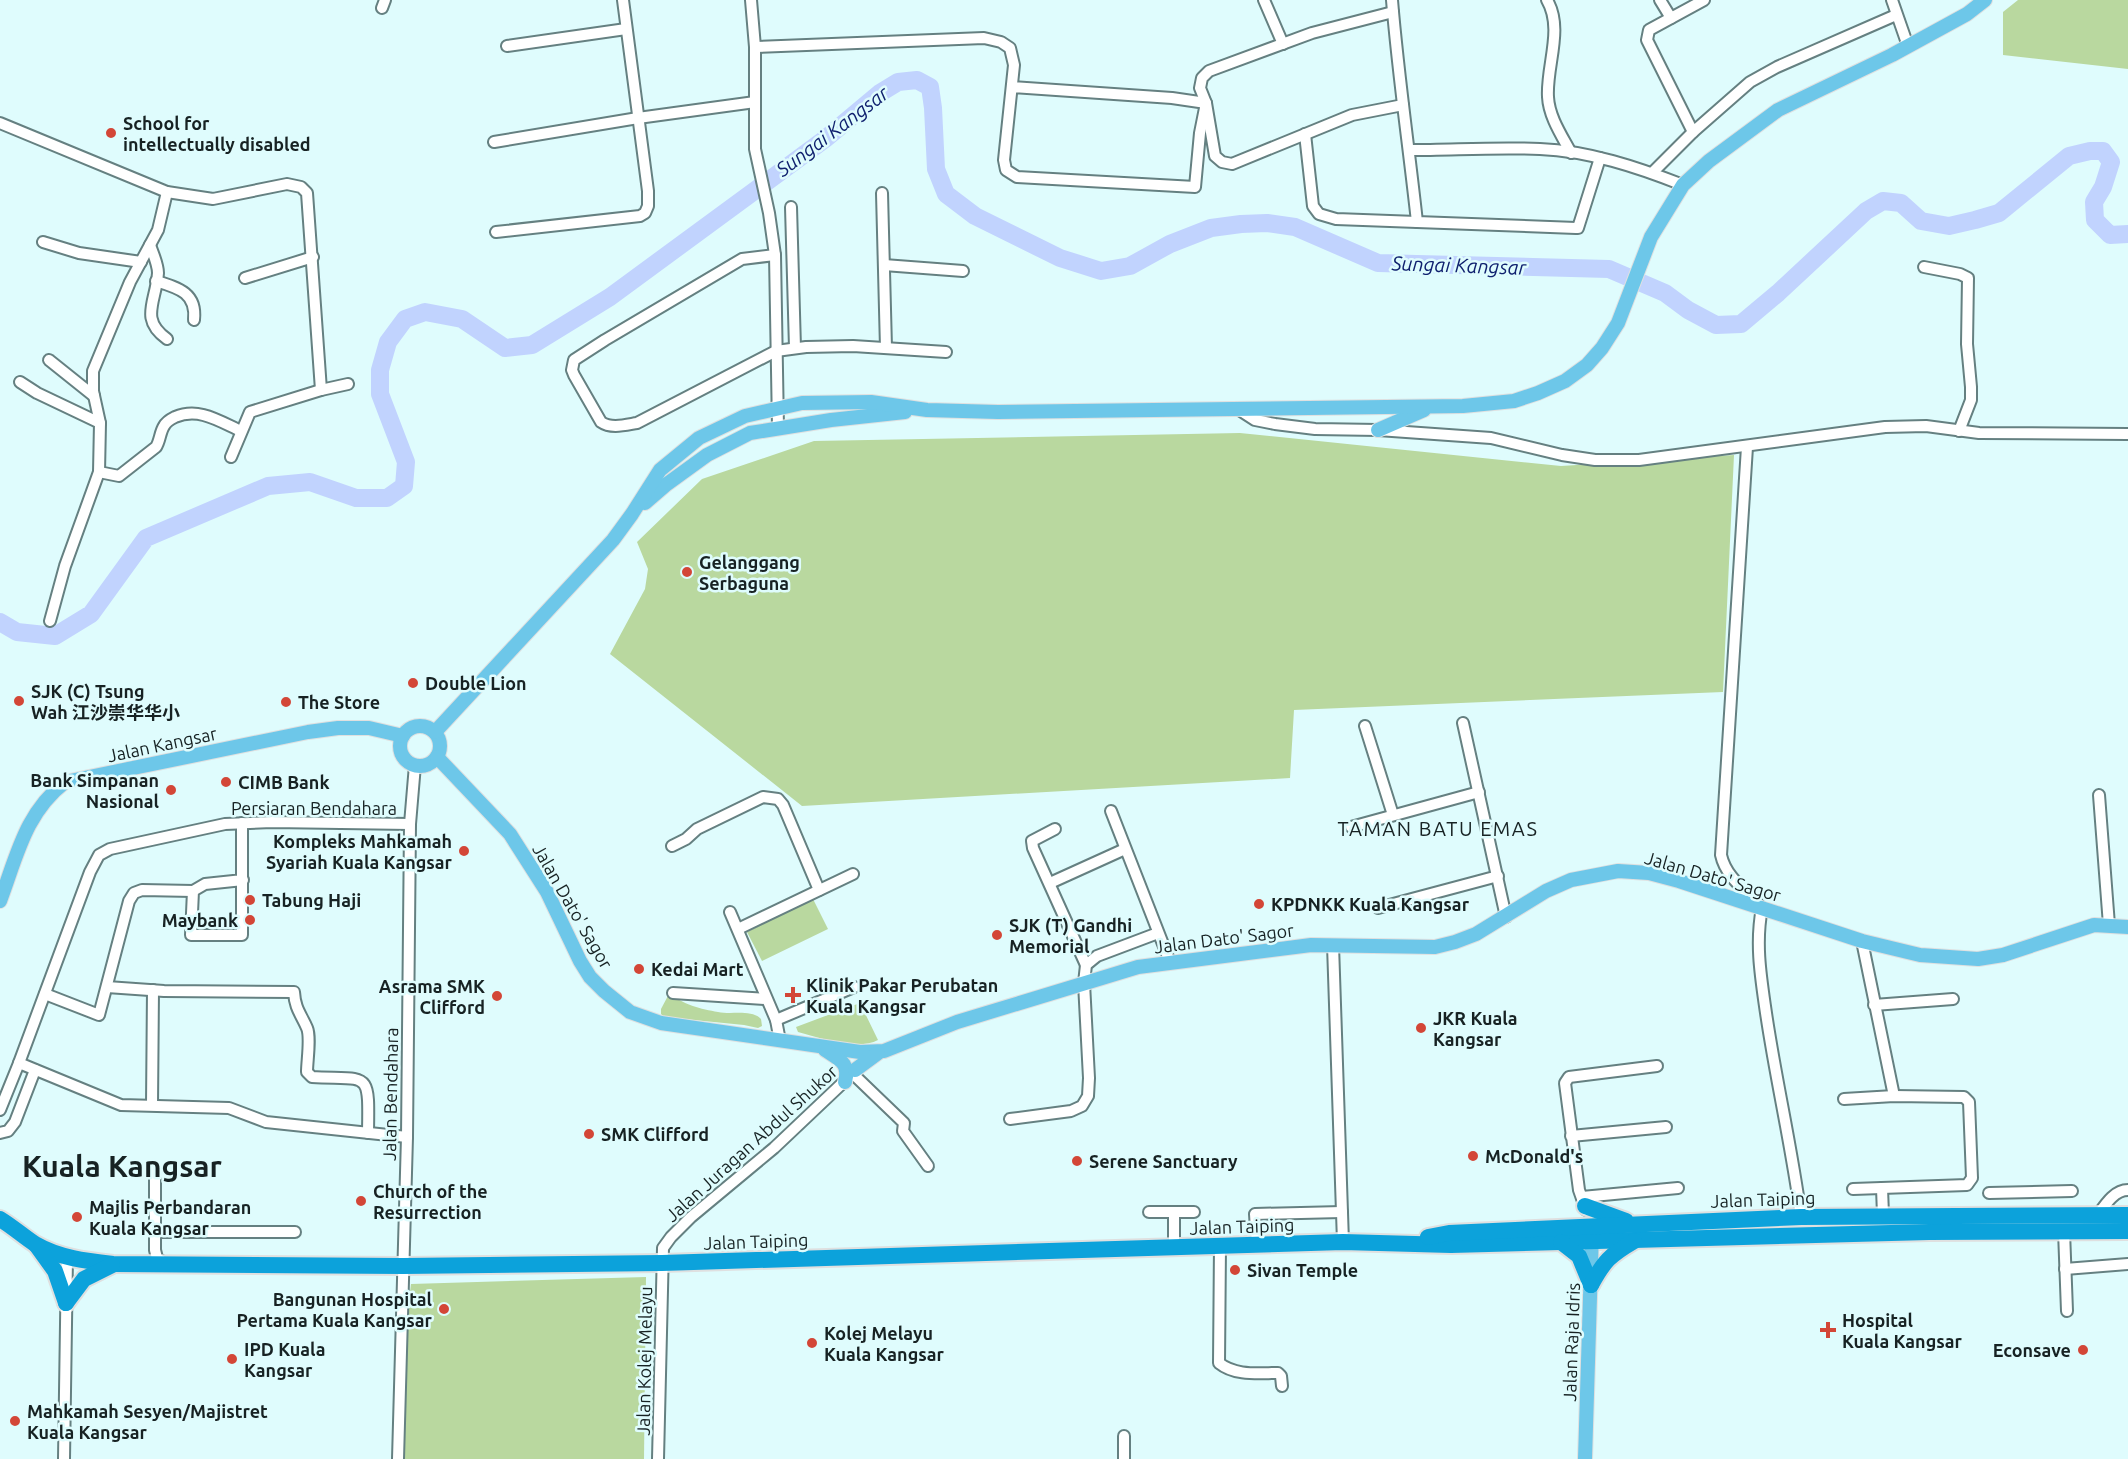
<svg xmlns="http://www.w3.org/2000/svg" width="2128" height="1459" font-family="Ubuntu,'Noto Sans SC',sans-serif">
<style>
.green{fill:#b9d89f}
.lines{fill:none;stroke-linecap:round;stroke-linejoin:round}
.river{stroke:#c1d3fe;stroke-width:18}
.minor-casing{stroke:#658081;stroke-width:14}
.major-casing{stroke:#dfe0e0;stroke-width:16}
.highway-casing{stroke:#dfe0e0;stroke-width:20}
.minor{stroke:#fff;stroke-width:10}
.major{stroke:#6dc7e9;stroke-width:14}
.highway{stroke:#0ca2db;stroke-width:16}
.poi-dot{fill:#d34637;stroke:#dffcfd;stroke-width:2}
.labels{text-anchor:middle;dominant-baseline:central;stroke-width:5;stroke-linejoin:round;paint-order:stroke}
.poi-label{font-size:18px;font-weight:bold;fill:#172223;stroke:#dffcfd;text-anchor:start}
.street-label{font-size:18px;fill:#172223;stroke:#dffcfd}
.water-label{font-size:20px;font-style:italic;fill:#10216f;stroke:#dffcfd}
.neighbourhood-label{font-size:20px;letter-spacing:1.5px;fill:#172223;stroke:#dffcfd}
.town-label{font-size:30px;font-weight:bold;fill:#172223;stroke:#dffcfd}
</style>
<rect width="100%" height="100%" fill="#dffcfd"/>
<!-- green -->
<g class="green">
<path d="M2018,0H2128V69L2003,55V12Z"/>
<path d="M1240,433L1561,466L1734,455L1723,692L1294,710L1290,778L802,806L610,654L645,589L648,569L637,542L702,479L814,441Z"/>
<path d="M813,899L828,929L762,961L747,932Z"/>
<path d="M670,992C681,1005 702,1009 718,1012C732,1015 751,1009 761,1019L762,1026L758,1028L744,1025L664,1017L661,1014V1009Z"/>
<path d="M860,1003L878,1040C858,1051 820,1038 798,1032L796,1027Z"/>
<path d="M646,1277L644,1459H405V1332L411,1284Z"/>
</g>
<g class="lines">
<!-- river -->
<path class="river" d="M0,622L17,632L55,636L91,614L146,538L268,486L310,482L356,498H387L404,486L406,462L380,394V370L388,342L405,319L425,312L462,319L505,348L532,345L610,297L825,139L880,93L898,82L917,80L930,87L933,108L936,169L946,194L975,216L1060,258L1101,271L1130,266L1170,244L1211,228L1241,224L1267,223L1295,227L1378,263L1609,269L1665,293L1688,310L1716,325L1741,324L1778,293L1866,211L1883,201L1901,203L1921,221L1949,226L1975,220L1999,213L2069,156L2090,151H2103L2111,162L2103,187L2094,202L2095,220L2110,235L2128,234"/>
<!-- minor casing -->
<g class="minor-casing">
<g id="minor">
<path d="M751,0L755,47V149L769,213L775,255L778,428"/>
<path d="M1264,0L1283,44"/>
<path d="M1392,0C1398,74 1409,148 1417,222L1576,228H1578L1600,158"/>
<path d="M1547,0C1564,29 1546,66 1548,97C1549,117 1562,136 1571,153"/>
<path d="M1660,0L1671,18"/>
<path d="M1704,0L1649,30L1647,40L1693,132L1750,82L1777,67L1896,15"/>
<path d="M1892,0L1908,46"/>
<path d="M382,8L385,0"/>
<path d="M1393,12L1312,33L1209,71L1202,78L1200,88L1206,103L1215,156L1222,162L1232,164L1352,115L1403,105"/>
<path d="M507,46L626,29"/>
<path d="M755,47L984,38L1001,42L1010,48L1014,65L1004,160L1006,170L1017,177L1195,187L1200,133L1206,103L1172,98L1012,87"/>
<path d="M0,123L167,192L213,199L287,184L301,187L307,193L321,390"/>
<path d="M1305,134L1313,206L1319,214L1336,219L1417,222"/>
<path d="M494,142L638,118L755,102"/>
<path d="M1410,150C1453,150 1497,147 1540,149C1589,151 1637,167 1683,185"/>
<path d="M1652,173L1693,132"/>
<path d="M882,193L886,348"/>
<path d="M791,207L795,348"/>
<path d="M496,232L640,216L645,213L648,206V191L623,0"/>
<path d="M43,242L79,253L141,262"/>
<path d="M150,245C153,254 158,264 158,273C156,302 139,319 167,339"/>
<path d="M775,255L742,259L605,340L574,360L572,370L574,375L601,422C611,429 625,425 637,423L776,351L806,347L853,346L946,352"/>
<path d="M884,265L963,271"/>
<path d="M1924,267L1960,274L1968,278L1967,344L1971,387V400L1959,431"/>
<path d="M245,278L313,257"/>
<path d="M156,281C179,288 197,293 194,320"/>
<path d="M49,360L94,396"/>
<path d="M20,382L37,393L100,423"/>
<path d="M1238,409L1255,420L1275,424L1315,429L1378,430L1491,438L1562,455L1595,460H1639L1885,427L1926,426L1979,433L2128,434"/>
<path d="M1747,447L1721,855C1726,878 1747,891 1762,908C1755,944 1761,978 1766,1013C1776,1081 1792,1148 1801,1217"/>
<path d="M231,457L250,412L321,390L348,384"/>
<path d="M99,472L119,476L156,447C160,441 160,432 164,426C166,422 171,419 175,417C199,407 219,421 241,431"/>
<path d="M50,621L65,566L99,472L100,423L93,391V371L130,282L158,230L167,192"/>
<path d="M1463,723L1506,917"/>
<path d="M1365,726L1393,815"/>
<path d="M2099,795L2109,925"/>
<path d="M1111,811L1170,962"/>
<path d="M242,823V935H191L193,891L205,884L243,880"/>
<path d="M1351,827L1479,792"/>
<path d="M1055,829L1032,841L1033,848L1086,965"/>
<path d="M672,846L686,839L697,829L763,797L778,799L783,805L819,890"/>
<path d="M1050,883L1125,849"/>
<path d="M1378,908L1498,876"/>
<path d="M730,912L776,1020L780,1041"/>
<path d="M738,929L853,874"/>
<path d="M1862,941L1894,1096"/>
<path d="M1333,945L1343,1242"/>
<path d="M107,987L164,991L294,992C295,1009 301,1014 307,1028C311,1037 307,1061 307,1072L312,1077C370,1080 369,1069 368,1133"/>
<path d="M673,993L766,999"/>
<path d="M45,994L99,1015L129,901L134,893L142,890L193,891"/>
<path d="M1874,1005L1953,999"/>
<path d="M776,1020L854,987"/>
<path d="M19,1063L121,1105L229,1108L266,1122L407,1137"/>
<path d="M852,1073L904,1123L903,1131L928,1166"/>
<path d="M1844,1099L1894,1096L1964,1097L1969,1102L1972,1178L1967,1185L1853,1189"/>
<path d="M152,1105L153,990"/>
<path d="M0,1110L19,1063L90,872L99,855L110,849L225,824L272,822L410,824"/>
<path d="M1010,1119L1071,1111L1082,1106L1088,1096L1089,1078L1084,983L1086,965L1097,956L1158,933"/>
<path d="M0,1133L8,1131L15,1122L35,1070"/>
<path d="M1571,1136L1666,1127"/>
<path d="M155,1169V1250L157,1258L166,1264"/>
<path d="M1882,1188L1883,1215"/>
<path d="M1989,1193L2072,1191"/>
<path d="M1582,1197L1678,1188"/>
<path d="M1586,1210L1579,1190L1565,1083L1569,1077L1657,1066"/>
<path d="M1149,1212H1194"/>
<path d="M1174,1212V1247"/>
<path d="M2097,1216C2105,1205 2114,1190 2128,1190"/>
<path d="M2064,1231L2067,1311"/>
<path d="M155,1232H295"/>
<path d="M1257,1245L1255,1214L1342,1212"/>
<path d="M1220,1246L1219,1363C1235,1376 1258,1373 1278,1373L1281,1376L1282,1386"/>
<path d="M2065,1269L2128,1264"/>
<path d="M64,1459L67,1257"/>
<path d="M398,1459L407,1137L410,824L415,765"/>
<path d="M658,1459L663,1248L671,1237L691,1217L774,1148L849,1077"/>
<path d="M1124,1459V1436"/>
</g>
</g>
<!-- major casing -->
<g class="major-casing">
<g id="major">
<path d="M1378,430L1424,410"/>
<path d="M645,503L667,484L707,455L750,433L831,420L905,412"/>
<circle cx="420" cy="746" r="20"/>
<path d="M435,732L613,540L632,514L660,470L699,438L745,416L802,403L871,402L927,410L998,412L1463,406L1514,401L1538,393L1565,381L1587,365L1602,348L1618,323L1651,237L1683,185L1709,161L1778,110L1892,55L1967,14L1985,0"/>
<path d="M437,757L510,834L547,892L580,961L590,977L604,991L630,1012L661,1023L860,1052L884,1051L957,1022L1138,967L1311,945L1435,947L1455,942L1476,934L1546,891L1571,880L1618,871L1649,873L1679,881L1862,941L1920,955L1978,959L2003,955L2094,925L2128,927"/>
<path d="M0,901C17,856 25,813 65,782L308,732L338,728H369L403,736"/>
<path d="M825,1050C840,1060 850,1063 845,1082"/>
<path d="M855,1070L878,1053"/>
<path d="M1585,1459L1592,1232"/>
</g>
</g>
<!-- highway casing -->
<g class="highway-casing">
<g id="highway">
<path d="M1585,1206L1626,1221"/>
<path d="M0,1219C13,1227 23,1236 35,1244C59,1258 86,1261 113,1264L403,1266L662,1263L1343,1242L1451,1245L1929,1232L2128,1231"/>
<path d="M1428,1237L1449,1233L1801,1217L2128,1215"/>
<path d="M1561,1242L1579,1256L1591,1285"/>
<path d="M37,1246L55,1271L66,1303"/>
<path d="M1591,1285C1604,1261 1610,1255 1634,1241"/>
<path d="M66,1303L84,1279L112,1265"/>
</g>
</g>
<!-- minor -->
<use href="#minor" class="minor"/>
<!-- major -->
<use href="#major" class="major"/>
<!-- highway -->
<use href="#highway" class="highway"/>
</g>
<!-- markers -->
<g class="poi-dot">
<circle cx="111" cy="133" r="6"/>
<circle cx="687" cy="572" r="6"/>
<circle cx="413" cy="683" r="6"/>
<circle cx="19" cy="701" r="6"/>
<circle cx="286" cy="702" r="6"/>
<circle cx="226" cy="782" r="6"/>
<circle cx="171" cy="790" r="6"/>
<circle cx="464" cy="851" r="6"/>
<circle cx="250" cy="900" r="6"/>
<circle cx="1259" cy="904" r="6"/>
<circle cx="250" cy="920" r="6"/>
<circle cx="997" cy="935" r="6"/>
<circle cx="639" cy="969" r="6"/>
<path d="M790 986h6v6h6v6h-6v6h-6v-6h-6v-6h6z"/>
<circle cx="497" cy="996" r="6"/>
<circle cx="1421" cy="1028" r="6"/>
<circle cx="589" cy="1134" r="6"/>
<circle cx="1473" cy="1156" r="6"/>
<circle cx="1077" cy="1161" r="6"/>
<circle cx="361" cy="1201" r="6"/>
<circle cx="77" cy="1217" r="6"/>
<circle cx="1235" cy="1270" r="6"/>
<circle cx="444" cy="1309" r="6"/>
<path d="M1825 1321h6v6h6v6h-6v6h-6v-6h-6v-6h6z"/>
<circle cx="812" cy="1343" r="6"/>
<circle cx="2083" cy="1350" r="6"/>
<circle cx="232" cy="1359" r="6"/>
<circle cx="15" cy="1421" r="6"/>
</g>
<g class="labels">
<!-- poi labels -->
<g class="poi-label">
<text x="123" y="123">School for<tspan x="123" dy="21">intellectually disabled</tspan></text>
<text x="699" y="562">Gelanggang<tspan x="699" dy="21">Serbaguna</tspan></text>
<text x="425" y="683">Double Lion</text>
<text x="31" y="691">SJK (C) Tsung<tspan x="31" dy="21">Wah 江沙崇华华小</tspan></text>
<text x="298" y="702">The Store</text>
<text x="159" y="780" text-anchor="end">Bank Simpanan<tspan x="159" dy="21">Nasional</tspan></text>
<text x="238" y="782">CIMB Bank</text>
<text x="452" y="841" text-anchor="end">Kompleks Mahkamah<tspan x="452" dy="21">Syariah Kuala Kangsar</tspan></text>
<text x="262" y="900">Tabung Haji</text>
<text x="1271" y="904">KPDNKK Kuala Kangsar</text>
<text x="238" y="920" text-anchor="end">Maybank</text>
<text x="1009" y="925">SJK (T) Gandhi<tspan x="1009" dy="21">Memorial</tspan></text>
<text x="651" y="969">Kedai Mart</text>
<text x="806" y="985">Klinik Pakar Perubatan<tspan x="806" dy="21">Kuala Kangsar</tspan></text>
<text x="485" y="986" text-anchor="end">Asrama SMK<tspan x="485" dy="21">Clifford</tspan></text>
<text x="1433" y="1018">JKR Kuala<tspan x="1433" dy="21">Kangsar</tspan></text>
<text x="601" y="1134">SMK Clifford</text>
<text x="1485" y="1156">McDonald's</text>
<text x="1089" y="1161">Serene Sanctuary</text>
<text x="373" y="1191">Church of the<tspan x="373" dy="21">Resurrection</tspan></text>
<text x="89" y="1207">Majlis Perbandaran<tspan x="89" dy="21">Kuala Kangsar</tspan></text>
<text x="1247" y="1270">Sivan Temple</text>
<text x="432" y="1299" text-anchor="end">Bangunan Hospital<tspan x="432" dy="21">Pertama Kuala Kangsar</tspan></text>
<text x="1842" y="1320">Hospital<tspan x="1842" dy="21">Kuala Kangsar</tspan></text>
<text x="824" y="1333">Kolej Melayu<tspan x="824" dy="21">Kuala Kangsar</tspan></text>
<text x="244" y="1349">IPD Kuala<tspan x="244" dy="21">Kangsar</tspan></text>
<text x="2071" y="1350" text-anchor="end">Econsave</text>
<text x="27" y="1411">Mahkamah Sesyen/Majistret<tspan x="27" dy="21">Kuala Kangsar</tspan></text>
</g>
<!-- street labels -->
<g class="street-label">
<text transform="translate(162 744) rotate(-12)">Jalan Kangsar</text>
<text x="314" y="808">Persiaran Bendahara</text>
<text transform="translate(1713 876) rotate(16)">Jalan Dato' Sagor</text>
<text transform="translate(573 906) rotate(60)">Jalan Dato' Sagor</text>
<text transform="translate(1224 938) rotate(-7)">Jalan Dato' Sagor</text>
<text transform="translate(390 1094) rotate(-89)">Jalan Bendahara</text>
<text transform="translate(751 1143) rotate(-42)">Jalan Juragan Abdul Shukor</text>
<text transform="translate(1763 1199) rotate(-2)">Jalan Taiping</text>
<text transform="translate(1242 1226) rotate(-2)">Jalan Taiping</text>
<text transform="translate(756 1241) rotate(-2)">Jalan Taiping</text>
<text transform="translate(1571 1342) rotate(-88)">Jalan Raja Idris</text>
<text transform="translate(644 1361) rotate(-89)">Jalan Kolej Melayu</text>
</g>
<!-- water labels -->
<g class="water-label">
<text transform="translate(832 131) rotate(-37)">Sungai Kangsar</text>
<text transform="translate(1459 265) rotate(2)">Sungai Kangsar</text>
</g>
<!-- neighbourhood labels -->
<g class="neighbourhood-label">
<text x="1438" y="828">TAMAN BATU EMAS</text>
</g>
<!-- town labels -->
<g class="town-label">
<text x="122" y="1166">Kuala Kangsar</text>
</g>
</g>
</svg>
